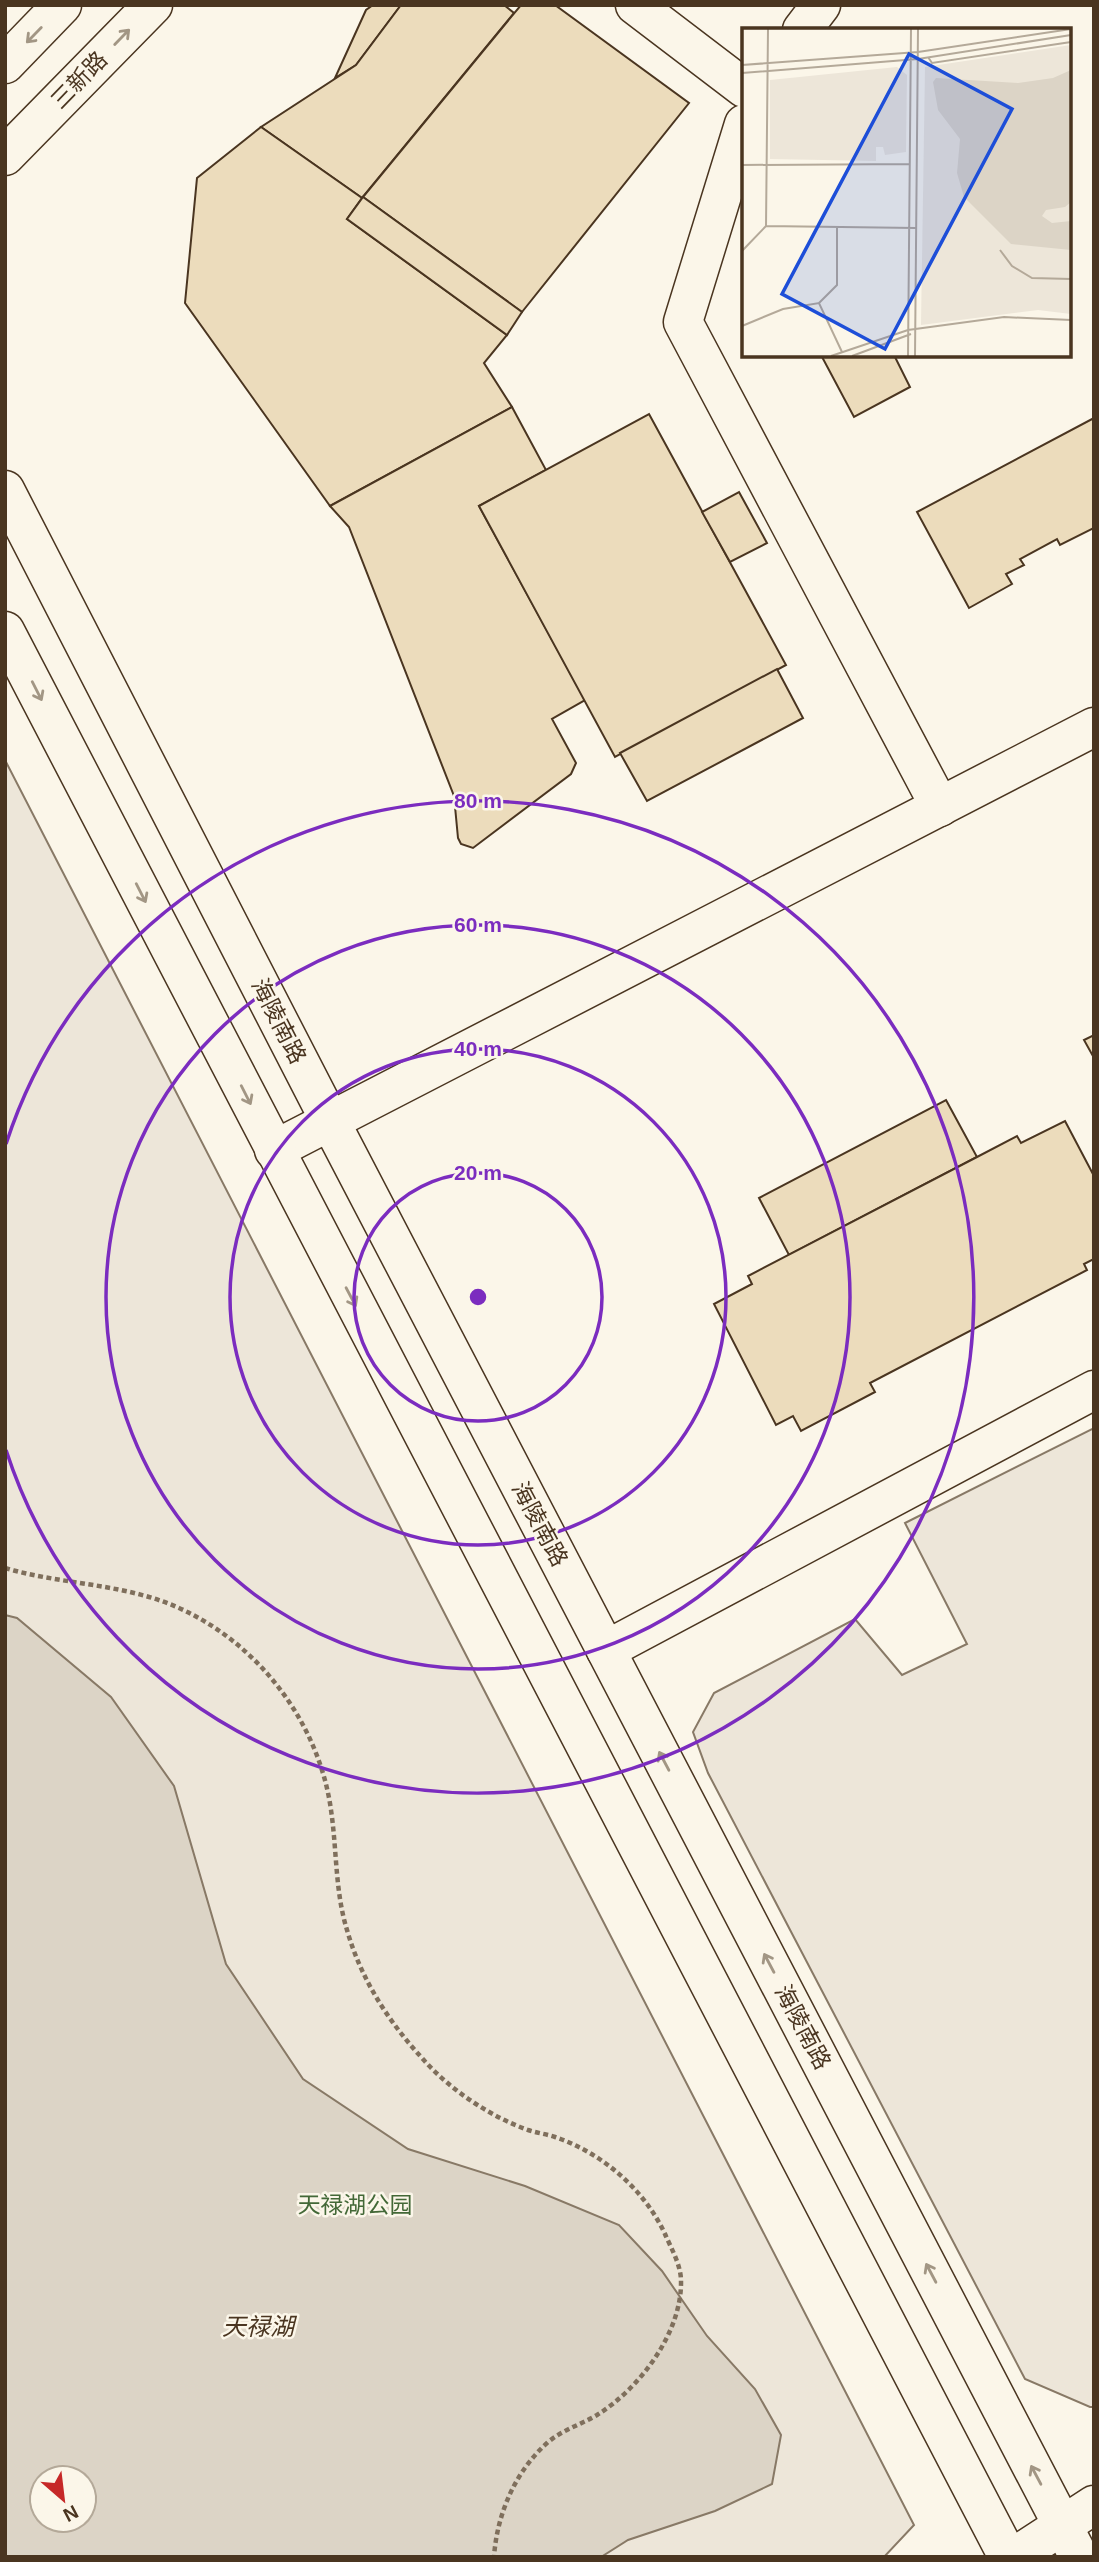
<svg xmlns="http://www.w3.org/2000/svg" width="1099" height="2562" font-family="Arial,'Noto Sans SC',sans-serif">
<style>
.green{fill:#ede6d9;stroke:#887966;stroke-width:2;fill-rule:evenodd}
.water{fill:#dcd4c6;stroke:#887966;stroke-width:2;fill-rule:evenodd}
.building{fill:#ecdcbc;stroke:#4a3520;stroke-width:2}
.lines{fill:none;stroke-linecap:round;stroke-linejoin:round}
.minor-casing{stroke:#4a3520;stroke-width:41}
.major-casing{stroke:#4a3520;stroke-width:41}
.path{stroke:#7f6f5c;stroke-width:4.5;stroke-dasharray:5 3.5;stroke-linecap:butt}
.minor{stroke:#fbf6e9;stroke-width:38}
.major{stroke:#fbf6e9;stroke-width:38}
.oneway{stroke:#a29684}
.ring{fill:none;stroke:#7b2cbf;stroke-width:3.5}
.labels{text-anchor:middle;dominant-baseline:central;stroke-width:5;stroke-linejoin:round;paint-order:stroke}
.street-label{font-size:23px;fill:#4a3520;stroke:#fbf6e9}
.park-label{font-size:23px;fill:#436837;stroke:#fbf6e9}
.water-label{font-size:24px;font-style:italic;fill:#4a3520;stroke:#fbf6e9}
.inset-road{fill:none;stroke:#b4a999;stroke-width:2}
.view{fill:#1d4ed8;fill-opacity:0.15;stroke:#1d4ed8;stroke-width:3.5}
.inset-edge{fill:none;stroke:#4a3520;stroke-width:3.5}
.centre{fill:#7b2cbf;stroke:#fbf6e9;stroke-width:3.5}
.ring-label{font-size:21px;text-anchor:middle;font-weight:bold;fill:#7b2cbf;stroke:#fbf6e9;stroke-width:5;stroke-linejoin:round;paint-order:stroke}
</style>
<rect width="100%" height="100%" fill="#fbf6e9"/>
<!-- green -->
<g class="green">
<path d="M5,760L914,2525L884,2557H5ZM42,2478H84V2520H42Z"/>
<path d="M1094,1428V2407H1090L1025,2379L708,1773L693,1732L714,1693L855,1619L902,1675L967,1644L905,1523Z"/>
</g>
<!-- water -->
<path class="water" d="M5,1615L17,1618L111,1697L174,1786L226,1964L303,2079L408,2149L525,2186L619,2225L662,2271L707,2336L755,2389L781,2435L772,2484L715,2511L628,2540L601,2557H5ZM42,2478H84V2520H42Z"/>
<!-- building -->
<g class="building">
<path d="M373,5H401L356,65L335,78L366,10Z"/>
<path d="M401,5H504L514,13L362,198L261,127L356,65Z"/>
<path d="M521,5H555L689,103L522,312L363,197Z"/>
<path d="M261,127L362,198L347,219L507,335L484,363L512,407L330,506L185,303L197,178Z"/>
<path d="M363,197L522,312L507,335L347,219Z"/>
<path d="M821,355H894L910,387L854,417Z"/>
<path d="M512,407L546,470L479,506L585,700L552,719L576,763L571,774L473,848L461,844L458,838L454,796L349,527L330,506Z"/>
<path d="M649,414L786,665L615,757L479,506Z"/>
<path d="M1094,418V528L1060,545L1057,539L1020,559L1024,565L1006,574L1012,584L969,608L917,512Z"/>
<path d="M739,492L767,543L730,562L702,512Z"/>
<path d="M777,669L803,718L647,801L620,753Z"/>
<path d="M1094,1035V1058L1084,1040Z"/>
<path d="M946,1100L977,1157L789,1255L759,1198Z"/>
<path d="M1065,1121L1094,1176V1259L1084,1264L1087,1270L870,1383L875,1392L801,1431L793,1416L776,1425L714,1304L752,1284L748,1276L977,1157L1017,1136L1021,1143Z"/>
</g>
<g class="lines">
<!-- minor casing -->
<g class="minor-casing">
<g id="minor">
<path d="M635,5L744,88"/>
<path d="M802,30L821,5"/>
<path d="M5,64L62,5"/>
<path d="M744,124L683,322L940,807"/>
<path d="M5,156L153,5"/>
<path d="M274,1150L1094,727"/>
<path d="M606,1650L1094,1390"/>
</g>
</g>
<!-- major casing -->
<g class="major-casing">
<g id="major">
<path d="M5,490L331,1123L1079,2557"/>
<path d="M5,631L1008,2557"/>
<path d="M1014,2557L1094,2505"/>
</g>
</g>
<!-- path -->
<path class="path" d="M5,1568C62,1585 124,1583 179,1608C259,1644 319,1723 331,1810C337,1851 335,1891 347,1930C361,1979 388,2021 422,2058C449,2089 489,2116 528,2130C537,2133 546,2134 555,2137C602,2153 644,2189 665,2234C671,2248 681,2265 681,2281C682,2333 639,2389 597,2415C580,2425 562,2430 547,2443C515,2472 497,2514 494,2557"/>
<!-- minor -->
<use href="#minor" class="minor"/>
<!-- major -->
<use href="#major" class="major"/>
</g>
<!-- one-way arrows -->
<defs><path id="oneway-shaft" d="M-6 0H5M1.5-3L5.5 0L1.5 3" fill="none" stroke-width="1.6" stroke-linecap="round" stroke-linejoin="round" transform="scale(1.75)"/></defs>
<g class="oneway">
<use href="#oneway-shaft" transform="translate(34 35) rotate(134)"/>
<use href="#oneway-shaft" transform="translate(122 37) rotate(-46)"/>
<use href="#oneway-shaft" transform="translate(37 691) rotate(63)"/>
<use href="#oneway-shaft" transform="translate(141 893) rotate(63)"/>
<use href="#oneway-shaft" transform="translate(246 1095) rotate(63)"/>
<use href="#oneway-shaft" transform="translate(351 1297) rotate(62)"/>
<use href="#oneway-shaft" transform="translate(664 1761) rotate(-118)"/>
<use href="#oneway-shaft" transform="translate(769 1963) rotate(-118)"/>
<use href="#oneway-shaft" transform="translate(931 2273) rotate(-118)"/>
<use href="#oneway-shaft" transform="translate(1036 2475) rotate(-118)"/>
</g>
<!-- distance rings -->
<g class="ring">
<circle cx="478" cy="1297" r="124"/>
<circle cx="478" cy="1297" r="248"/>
<circle cx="478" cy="1297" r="372"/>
<path d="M6 1144A496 496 0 1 1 6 1450"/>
</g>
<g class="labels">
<!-- street labels -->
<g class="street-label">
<text transform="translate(79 80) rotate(-46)">三新路</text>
<text transform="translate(279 1021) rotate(63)">海陵南路</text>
<text transform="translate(540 1524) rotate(62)">海陵南路</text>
<text transform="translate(803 2027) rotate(62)">海陵南路</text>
</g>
<!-- park labels -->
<g class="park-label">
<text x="355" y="2205">天禄湖公园</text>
</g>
<!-- water labels -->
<g class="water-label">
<text x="258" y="2326">天禄湖</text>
</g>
</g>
<!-- overview -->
<g transform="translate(742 28)">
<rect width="329" height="329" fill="#fbf6e9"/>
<path d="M329,17V286L296,282L179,297L183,39ZM155,39L165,47L164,124L143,127L141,119H134V133L28,131V52Z" fill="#ede6d9"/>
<path d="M329,42V174L323,179L304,182L300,188L310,195L329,193V222L269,216L222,169L215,145L218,111L196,82L191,54L194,50L276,55L311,50Z" fill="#dcd4c6"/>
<path class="inset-road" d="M26,1L24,198L174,200M186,29L190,35L329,14M0,37L176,24L329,1M0,45L176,31L329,7M0,137L168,136M258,222L270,238L290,250L329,251M0,223L24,198M77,275L95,257V199M0,298L41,281L77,275L100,324M89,328L166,302L262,289L329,292M110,328L169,306M166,328L169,1M173,328L176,1"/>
<path class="view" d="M167,26L270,81L143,321L40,266Z"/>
<rect width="329" height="329" class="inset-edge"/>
</g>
<circle cx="478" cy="1297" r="10" class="centre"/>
<g class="ring-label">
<text x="478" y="808">80 m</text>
<text x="478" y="932">60 m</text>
<text x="478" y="1056">40 m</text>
<text x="478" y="1180">20 m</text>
</g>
<!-- border -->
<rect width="1099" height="2562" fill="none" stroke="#4a3520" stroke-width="14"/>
<!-- north arrow -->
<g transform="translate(63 2499) rotate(152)"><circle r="33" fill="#fbf6e9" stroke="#b4a999" stroke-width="2"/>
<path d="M0-5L12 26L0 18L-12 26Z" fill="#c62828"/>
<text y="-10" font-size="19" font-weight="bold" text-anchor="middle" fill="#4a3520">N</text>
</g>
</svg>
